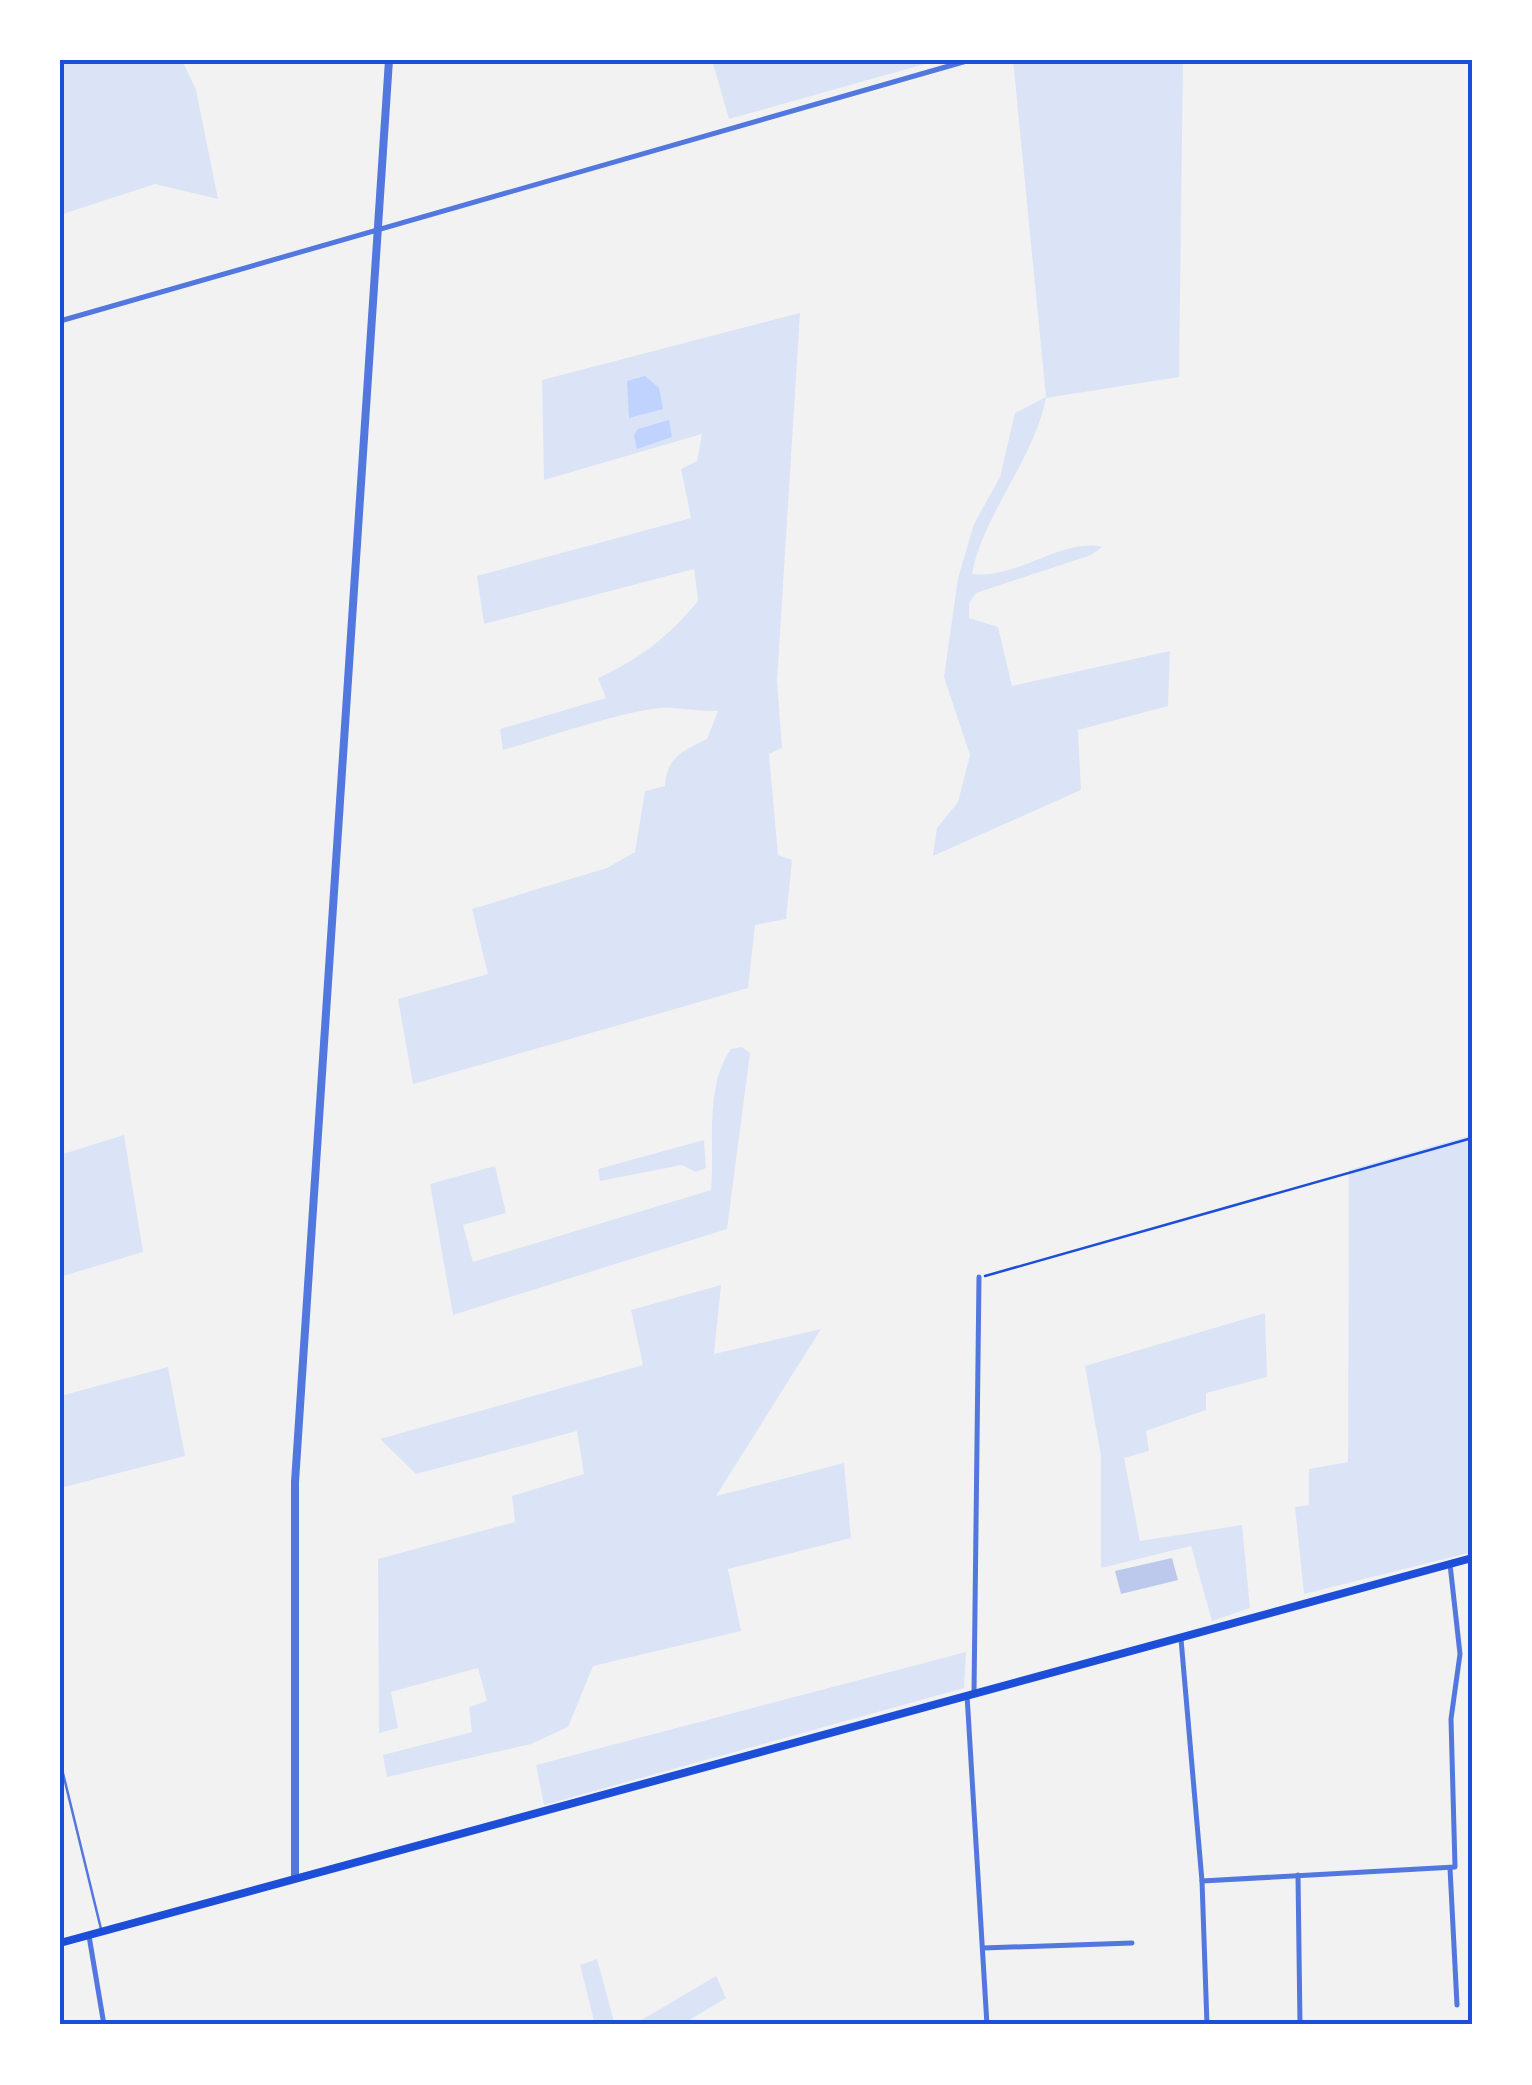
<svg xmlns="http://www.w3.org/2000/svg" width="1532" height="2085" font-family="Roboto,sans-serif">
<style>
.green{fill:#dbe4f7}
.water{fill:#bfd3fe}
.building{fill:#bdc9ec}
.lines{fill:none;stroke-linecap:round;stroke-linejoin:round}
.path{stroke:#1d4ed8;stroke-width:2.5}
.service{stroke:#5277de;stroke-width:2.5}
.minor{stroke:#5277de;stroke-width:5}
.tertiary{stroke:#5277de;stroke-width:8}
.secondary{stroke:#1d4ed8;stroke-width:8}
.neatline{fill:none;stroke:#1d4ed8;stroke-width:4}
</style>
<rect width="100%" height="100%" fill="#f2f2f2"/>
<!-- green -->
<g class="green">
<path d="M60,60H182L196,90L218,199L155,184L60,215Z"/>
<path d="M712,60H939L729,119Z"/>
<path d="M1013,60H1183L1179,377L1046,398C1033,462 984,512 972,574C1018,579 1064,537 1102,547L1091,555L976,593L969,603V618L998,627L1012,686L1170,651L1168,706L1078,730L1081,790L933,856L937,828L958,802L970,755L944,677L958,578L974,524L1000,477L1015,413L1046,397Z"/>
<path d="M800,313L777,681L782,748L769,754L778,855L792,860L786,919L755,925L748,988L413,1084L398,999L488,974L472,909L607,868L635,852L645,791L665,786C667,757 682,751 707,739L718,711C703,711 688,709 672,708C639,705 540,740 503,750L500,729L606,698L598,678C641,658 667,638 698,601L694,569L484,624L477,576L691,518L681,469L697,461L702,434L544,480L542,380Z"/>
<path d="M742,1047L750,1053L727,1229L453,1315L430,1184L495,1166L506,1213L463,1225L473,1262L711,1190C715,1146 704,1087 731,1049Z"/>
<path d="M124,1135L143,1252L60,1277V1155Z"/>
<path d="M1472,1135V1552L1304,1594L1295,1507L1309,1505V1469L1348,1462L1349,1170Z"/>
<path d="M704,1140L706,1168L696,1172L682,1165L600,1181L598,1169Z"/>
<path d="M721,1285L714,1354L821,1329L716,1496L844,1463L851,1538L728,1569L741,1631L593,1666L568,1727L531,1744L387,1777L383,1755L472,1732L469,1707L487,1701L478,1668L391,1692L398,1728L379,1733L378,1559L515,1522L512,1496L584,1474L577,1431L416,1474L380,1439L643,1365L631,1310Z"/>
<path d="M1265,1313L1267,1377L1206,1393V1410L1146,1431L1149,1451L1124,1458L1140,1541L1242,1525L1250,1608L1212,1621L1191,1546L1101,1568V1456L1085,1366Z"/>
<path d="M168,1367L185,1456L60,1488V1396Z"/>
<path d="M966,1652L964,1688L544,1805L536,1765Z"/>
<path d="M597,1959L615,2025H595L580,1965Z"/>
<path d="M716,1976L726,1998L681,2025H633Z"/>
</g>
<!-- water -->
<g class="water">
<path d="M645,376L659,388L663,409L629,418L627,381Z"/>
<path d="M669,420L672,437L637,449L634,435L638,429Z"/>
</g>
<!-- building -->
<path class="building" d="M1172,1558L1178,1580L1121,1594L1115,1571Z"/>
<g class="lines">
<!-- path -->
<path class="path" d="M985,1276L1472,1138"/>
<!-- service -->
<path class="service" d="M60,1761L101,1929"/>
<!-- minor -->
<g class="minor">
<path d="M60,321L970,60"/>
<path d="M1181,1639L1202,1881L1207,2025"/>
<path d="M974,1693L979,1277"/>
<path d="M967,1695L987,2025"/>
<path d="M1450,1868L1457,2005"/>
<path d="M1298,1875L1300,2025"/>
<path d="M1202,1881L1455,1867L1451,1719L1460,1654L1450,1564"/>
<path d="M89,1936L104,2025"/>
<path d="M983,1948L1132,1943"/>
</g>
<!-- tertiary -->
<path class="tertiary" d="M295,1878V1482L389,60"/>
<!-- secondary -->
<path class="secondary" d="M60,1943L1472,1558"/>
</g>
<!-- border -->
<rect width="1532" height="2085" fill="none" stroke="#ffffff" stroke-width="125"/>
<rect x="62" y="62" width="1408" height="1960" class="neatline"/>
</svg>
